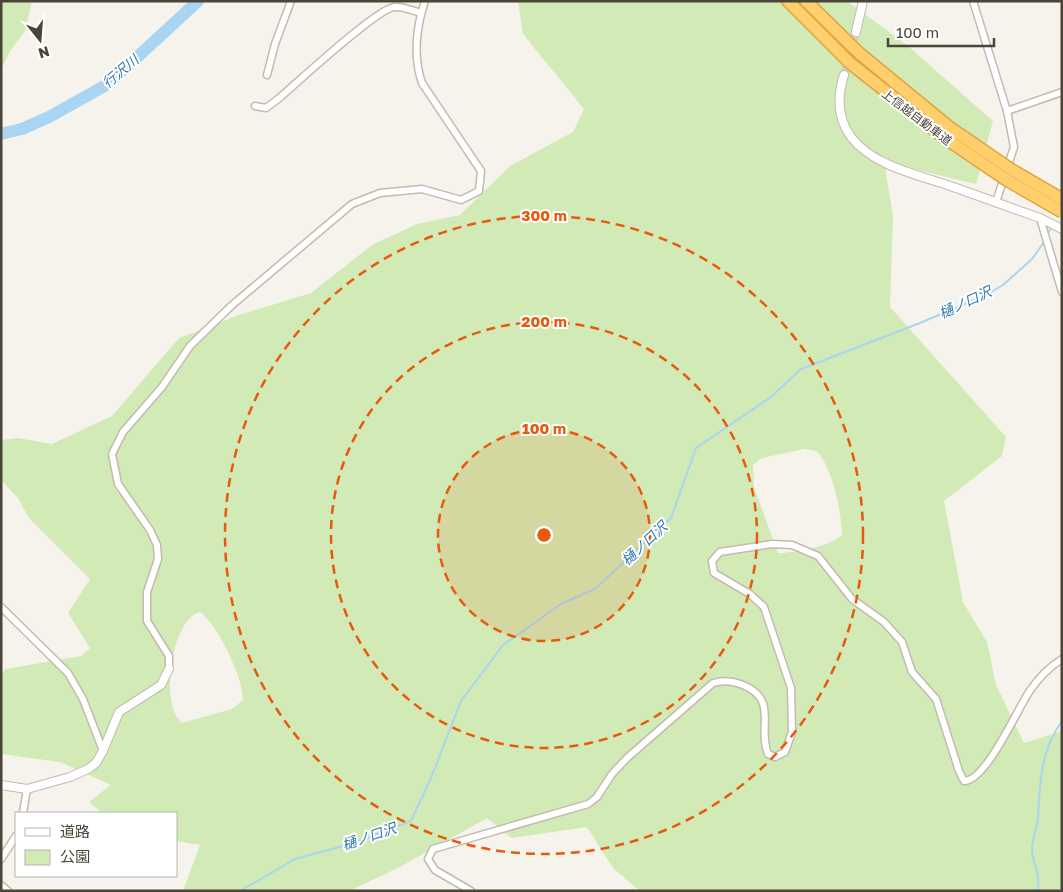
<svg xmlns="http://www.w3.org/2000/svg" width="1063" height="892" font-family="'Golos Text','Noto Sans JP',sans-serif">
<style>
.green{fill:#d2eab5;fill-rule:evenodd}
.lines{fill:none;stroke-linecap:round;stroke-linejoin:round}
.stream{stroke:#a9d4f2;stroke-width:2}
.river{stroke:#a9d4f2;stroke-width:12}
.tertiary-tunnel{stroke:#d4d0c8;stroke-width:8;stroke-dasharray:8 4;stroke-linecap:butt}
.minor-casing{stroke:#c2bbae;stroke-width:9}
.tertiary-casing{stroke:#c2bbae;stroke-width:10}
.motorway-casing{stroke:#e0a43c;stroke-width:14}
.minor{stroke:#fff;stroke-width:6}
.tertiary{stroke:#fff;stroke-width:8}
.motorway{stroke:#ffcf6e;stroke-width:11}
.motorway-bridge-casing{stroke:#e0a43c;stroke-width:14;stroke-linecap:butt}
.motorway-bridge{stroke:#ffcf6e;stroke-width:11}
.ring{fill:none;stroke:#e8590c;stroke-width:2.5;stroke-dasharray:9 6}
.labels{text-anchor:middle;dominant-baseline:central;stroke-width:4;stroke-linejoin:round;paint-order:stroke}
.street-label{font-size:12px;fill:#4b4439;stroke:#fff}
.water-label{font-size:14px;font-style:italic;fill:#2e7ab2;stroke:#fff}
.centre{fill:#e8590c;stroke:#fff;stroke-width:2.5}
.ring-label{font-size:15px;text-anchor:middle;font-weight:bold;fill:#e8590c;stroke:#fff;stroke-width:4;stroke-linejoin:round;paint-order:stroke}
</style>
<rect width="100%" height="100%" fill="#f6f3ec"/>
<!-- green -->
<g class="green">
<path d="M1,1H32L25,31L10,51L1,70Z"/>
<path d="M518,1H847L908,46L993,121L976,184L884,162L893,216L890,307L1006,437L1002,456L944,501L963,602L987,642L996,685L1024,743L1062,731V891H640L613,868L587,827L512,838L487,818L400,867L349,891H183L200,845L176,841V813H102L89,802L111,785L60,762L1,754V676L5,669L81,656L90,648L68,613L90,579L29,518L18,498L1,480V440L18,438L52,444L112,416L179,338L239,315L311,293L372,245L417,224L460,215L510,166L573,132L584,109L523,34ZM804,449L816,451C832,464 842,515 842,535C829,547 795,553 778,553L754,487L753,465L762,458ZM200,612C217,623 244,680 243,700L232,709L182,723C159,706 171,619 200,612Z"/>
</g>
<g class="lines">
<!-- stream -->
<g class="stream">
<path d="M1047,235L1052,226"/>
<path d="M240,891L295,859L354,843L411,821L431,778L461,701L503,645L561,604L595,589L671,518L696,448L771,397L801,369L920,323L986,295L1003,285L1032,259L1044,242"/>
<path d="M1037,891C1042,874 1032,864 1032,849C1032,839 1037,829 1038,818C1040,784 1040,751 1062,721"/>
</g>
<!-- river -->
<path class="river" d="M1,134L22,129L49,117L108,84L198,1"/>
<!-- tertiary-tunnel -->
<path class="tertiary-tunnel" d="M844,75L856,32"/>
<!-- minor casing -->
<g class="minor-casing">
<g id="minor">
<path d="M973,1L1007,111L1014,147L996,202"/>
<path d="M267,75L275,44L291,1"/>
<path d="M255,106L266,108L278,99C296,84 378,7 395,7C403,6 413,11 421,13"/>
<path d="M1007,111L1062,92"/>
<path d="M1040,218L1062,292"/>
<path d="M1,607L68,673L83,699L103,751"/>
<path d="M169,669V656L147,621V592L158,559L157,545L150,530L118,484L112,454L123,432L162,387L190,346L231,306L352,204L380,193L422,189L461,200L479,191L481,171L422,83C413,57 416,27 425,1"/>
<path d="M23,813L27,789"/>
<path d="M1,859L16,836"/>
<path d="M1,885L8,891"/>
<path d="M471,891L435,870L428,859L433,849L588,804L597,797L612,774L627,758L713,683C723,680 733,681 743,685C779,700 757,727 768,754L775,757L785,752L792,732L791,688L764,607L750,594L714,573L712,561L720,552L772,544L792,545L818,556L852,599L884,622L902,642L912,672L936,699L959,771L964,781C986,781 1017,710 1029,692C1037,680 1049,667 1062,659"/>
</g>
</g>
<!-- tertiary casing -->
<g class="tertiary-casing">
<g id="tertiary">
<path d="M856,32L863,1"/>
<path d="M844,75C837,97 837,118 851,137C874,167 920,175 953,187C982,197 1011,208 1040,218L1062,229"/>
<path d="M1,785L27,789L70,777L88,769L96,763L103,751L119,712L161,685L169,669"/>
</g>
</g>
<!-- motorway casing -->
<g class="motorway-casing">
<g id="motorway">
<path d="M788,1L850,63L942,136"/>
<path d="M806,1L859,53L949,127"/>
</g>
</g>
<!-- minor -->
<use href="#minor" class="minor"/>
<!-- tertiary -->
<use href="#tertiary" class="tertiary"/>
<!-- motorway -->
<use href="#motorway" class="motorway"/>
<!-- motorway-bridge casing -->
<g class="motorway-bridge-casing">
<g id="motorway-bridge">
<path d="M949,127L1012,170L1062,199"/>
<path d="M942,136L1005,179L1062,212"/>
</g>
</g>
<!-- motorway-bridge -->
<use href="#motorway-bridge" class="motorway-bridge"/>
</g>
<!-- distance rings -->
<circle cx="544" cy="535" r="106" fill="#e8590c" fill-opacity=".12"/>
<g class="ring">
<circle cx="544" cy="535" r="106"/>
<circle cx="544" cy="535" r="213"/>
<circle cx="544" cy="535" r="319"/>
</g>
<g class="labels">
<!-- street labels -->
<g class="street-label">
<text transform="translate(917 117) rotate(37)">上信越自動車道</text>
</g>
<!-- water labels -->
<g class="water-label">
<text transform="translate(120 71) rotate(-40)">行沢川</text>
<text transform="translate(965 302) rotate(-25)">樋ノ口沢</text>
<text transform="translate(644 543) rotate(-43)">樋ノ口沢</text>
<text transform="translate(369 836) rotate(-19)">樋ノ口沢</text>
</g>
</g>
<circle cx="544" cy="535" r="8" class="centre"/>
<g class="ring-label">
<text x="544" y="221">300 m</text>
<text x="544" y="327">200 m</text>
<text x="544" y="434">100 m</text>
</g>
<!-- border -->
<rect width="1063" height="892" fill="none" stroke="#4b4439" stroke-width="5"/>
<!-- legend -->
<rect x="15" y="812" width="162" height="65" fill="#ffffff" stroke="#b7b4b0"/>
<rect x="25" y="828" width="25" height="8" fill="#ffffff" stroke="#b7b4b0"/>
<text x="60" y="837" font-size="15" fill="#4b4439">道路</text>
<rect x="25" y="850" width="25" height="15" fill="#d2eab5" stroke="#b7b4b0"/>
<text x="60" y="862" font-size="15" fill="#4b4439">公園</text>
<!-- north arrow -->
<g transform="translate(40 40) rotate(163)" stroke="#ffffff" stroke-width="4" paint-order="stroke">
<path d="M0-4L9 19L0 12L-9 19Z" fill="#4b4439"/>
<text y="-8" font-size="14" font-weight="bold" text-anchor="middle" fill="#4b4439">N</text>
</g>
<!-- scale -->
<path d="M888 38v8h106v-8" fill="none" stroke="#4b4439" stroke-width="2.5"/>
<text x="896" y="38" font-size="15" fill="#4b4439" stroke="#ffffff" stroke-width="4" paint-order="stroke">100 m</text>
</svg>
